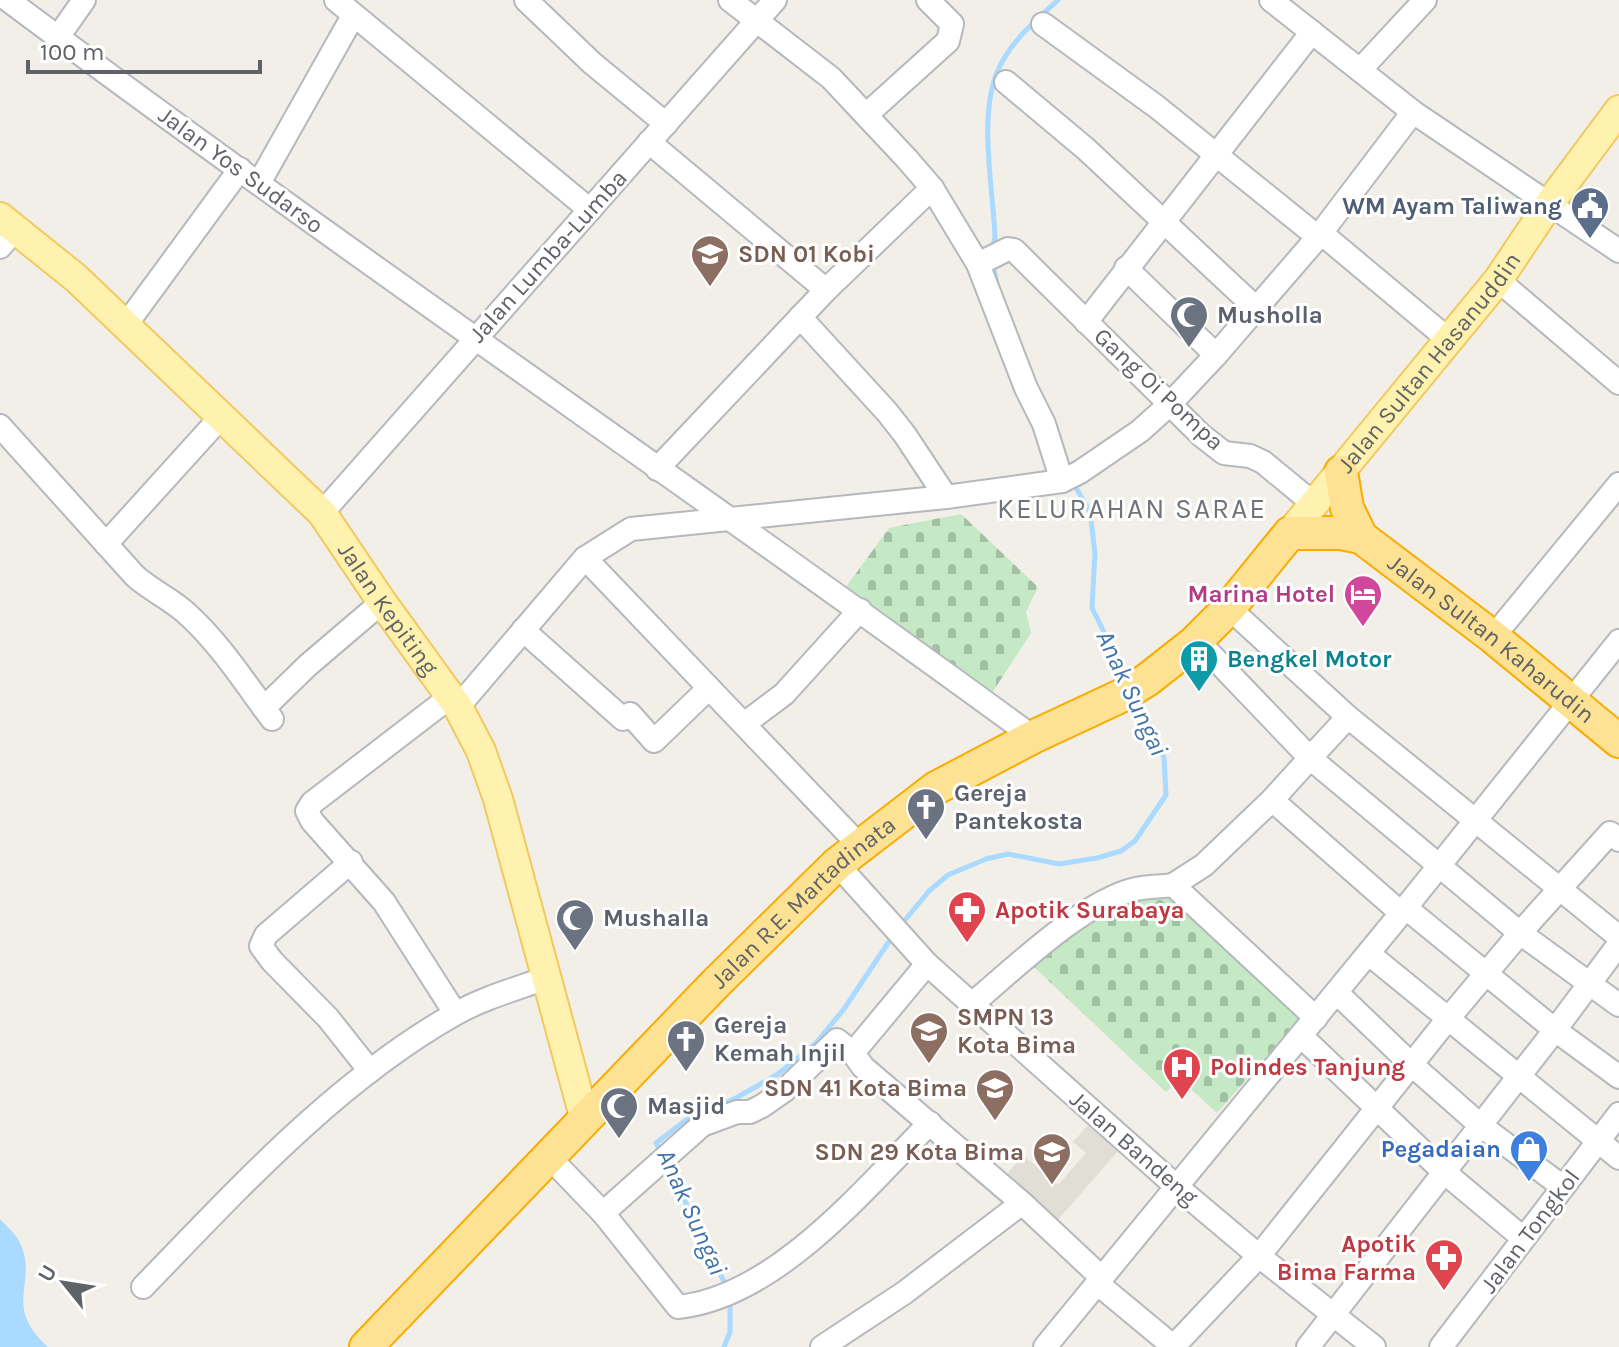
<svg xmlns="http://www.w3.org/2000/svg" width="1619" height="1347" font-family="Karla,sans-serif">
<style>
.education{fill:#e1ded6}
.cemetery{fill:url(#cemetery-stones)}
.water{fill:#aadaff}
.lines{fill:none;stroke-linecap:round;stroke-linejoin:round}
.stream{stroke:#aadaff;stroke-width:5}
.minor-casing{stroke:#b5b8bc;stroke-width:26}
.major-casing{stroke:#f2c960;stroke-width:32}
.highway-casing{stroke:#f9ab00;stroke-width:36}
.minor{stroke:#fff;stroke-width:22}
.major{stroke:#fff2af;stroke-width:28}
.highway{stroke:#fde293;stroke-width:32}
.labels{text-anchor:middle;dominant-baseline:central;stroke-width:6;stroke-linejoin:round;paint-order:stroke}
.street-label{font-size:24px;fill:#5f6368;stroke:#fff}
.service-label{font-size:24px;font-weight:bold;fill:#4e5e75;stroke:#fff;text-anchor:end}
.education-label{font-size:24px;font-weight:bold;fill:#785e54;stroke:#fff;text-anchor:start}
.worship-label{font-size:24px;font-weight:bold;fill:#5b616d;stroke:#fff;text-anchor:start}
.hotel-label{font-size:24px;font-weight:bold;fill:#b23c85;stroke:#fff;text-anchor:end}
.culture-label{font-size:24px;font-weight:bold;fill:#0d838f;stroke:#fff;text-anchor:start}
.health-label{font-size:24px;font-weight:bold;fill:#be3a42;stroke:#fff;text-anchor:start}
.shop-label{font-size:24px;font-weight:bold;fill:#366cbe;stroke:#fff;text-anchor:end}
.water-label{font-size:26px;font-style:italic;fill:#4174aa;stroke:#fff}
.quarter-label{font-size:28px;letter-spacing:2px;fill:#70757a;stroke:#fff}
</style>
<defs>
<pattern id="cemetery-stones" width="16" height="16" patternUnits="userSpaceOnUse" patternTransform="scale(2)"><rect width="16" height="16" fill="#c5e8c5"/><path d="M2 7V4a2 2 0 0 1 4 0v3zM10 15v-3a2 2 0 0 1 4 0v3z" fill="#a3c0a4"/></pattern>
</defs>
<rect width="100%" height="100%" fill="#f1efe8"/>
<!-- education -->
<path class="education" d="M1089,1124L1119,1150L1056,1222L1004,1177L1023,1155L1058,1185L1086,1153L1073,1142Z"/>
<!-- cemetery -->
<g class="cemetery">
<path d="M961,514L1038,587L1026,612L1031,633L990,696L841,594L889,528Z"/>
<path d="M1173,894L1305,1012L1217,1113L1180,1079L1166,1092L1032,965L1099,911L1130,897Z"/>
</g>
<!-- water -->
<path class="water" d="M0,1219C6,1226 17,1235 20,1243C39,1284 1,1304 48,1347H0Z"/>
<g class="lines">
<!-- stream -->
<g class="stream">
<path d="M992,250L995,237C993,187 978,116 998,70C1010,42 1036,20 1058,0"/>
<path d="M993,264L997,285"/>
<path d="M1072,481L1090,512L1095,553L1092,608L1127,678"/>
<path d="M900,926L929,891L948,875L986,859L1008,854L1059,864L1097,858L1121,851L1135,841L1166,795L1164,758L1137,697"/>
<path d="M662,1155L656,1143L686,1120L736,1098L778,1074L816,1043L844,1009L894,934"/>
<path d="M667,1164L727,1288"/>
<path d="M724,1347L730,1332V1297"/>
</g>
<!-- minor casing -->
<g class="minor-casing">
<g id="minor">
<path d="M8,0C345,252 693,488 1033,737"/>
<path d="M336,0L590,210"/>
<path d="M526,0L592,63L666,124"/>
<path d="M730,0L831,78L907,159L932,188L978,264L1026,388L1044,424L1062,481"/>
<path d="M1271,0L1413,112L1619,251"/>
<path d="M1043,24L1157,107L1318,237"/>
<path d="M58,37L84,0"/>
<path d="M1360,70L1425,0"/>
<path d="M1006,82L1086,149L1257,309"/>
<path d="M866,115L948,41L952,24L928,0"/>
<path d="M649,142L826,290"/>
<path d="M259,183L353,16"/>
<path d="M1321,233L1449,340"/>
<path d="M0,247L15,230"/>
<path d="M978,264L1008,249L1014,250L1201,435L1224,453L1250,456L1263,462L1314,504"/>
<path d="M1126,268L1216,355"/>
<path d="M1498,280L1619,383"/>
<path d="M800,317L887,412L905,435L946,497"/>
<path d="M1086,322L1312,32"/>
<path d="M125,326L240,169"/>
<path d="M0,426L135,576C152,591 169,598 185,612C219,642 245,683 272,719"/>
<path d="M657,469L826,290L932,188"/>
<path d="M322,513L775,0"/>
<path d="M106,544L221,417"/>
<path d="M585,558L860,846"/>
<path d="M1229,608L1348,717"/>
<path d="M523,630L623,719L630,714L654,741L709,688"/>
<path d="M1493,637L1619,484"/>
<path d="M1197,640L1310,758L1348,717L1619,937"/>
<path d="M450,697L312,803L307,811L312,821L384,902L455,1013"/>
<path d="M458,707L585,558L631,529L946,497L1062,481L1080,472L1140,431L1170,404L1216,355L1318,237L1413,112"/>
<path d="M264,708L307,666L382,602"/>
<path d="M744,724L784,694L860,610"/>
<path d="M1272,800L1310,758L1520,933L1619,1005"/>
<path d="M351,862L266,935L261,946L272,961L328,1018L370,1071"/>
<path d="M837,864L927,964L1177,1187L1259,1256L1374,1347"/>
<path d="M1173,885L1204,865L1272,800L1401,913"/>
<path d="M1406,908L1555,1030L1619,1077"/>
<path d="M1369,954L1619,1158"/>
<path d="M1337,993L1412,1065L1480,1125L1563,1187"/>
<path d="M972,1004C1015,968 1082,902 1136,889C1148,886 1161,887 1173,885L1316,1018"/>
<path d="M1301,1036L1444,1172L1523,1238"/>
<path d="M853,1053L863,1067L1022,1203"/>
<path d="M550,1158L603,1213L678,1307C776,1297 864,1189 930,1123"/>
<path d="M603,1213L702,1125L737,1112H750L762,1106L785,1090L837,1040L853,1053L927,964"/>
<path d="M1098,1284L1174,1347"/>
<path d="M143,1287C238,1189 335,1082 455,1014C483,998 516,989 546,978"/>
<path d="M822,1347L904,1293L1022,1203L1102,1278"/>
<path d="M1045,1347L1407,906L1619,641"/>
<path d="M1173,1347L1259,1256L1447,1020L1520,933L1610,833L1619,840"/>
<path d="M1308,1347L1555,1030L1619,944"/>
<path d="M1441,1347L1619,1114"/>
</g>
</g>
<!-- major casing -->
<g class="major-casing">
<g id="major">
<path id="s1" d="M0,217L76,278L322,513L382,602L458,707L481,751L498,799L585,1120"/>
<path id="s2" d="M1290,533L1498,280L1549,204L1619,110"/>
</g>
</g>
<!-- highway casing -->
<g class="highway-casing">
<g id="highway">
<path id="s3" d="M1341,472L1347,508L1361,537L1493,637L1619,741"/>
<path id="s4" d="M366,1347L716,983L837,864L936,788L1033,737L1123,695L1147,680L1194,643L1229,608L1290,533H1341L1361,537"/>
</g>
</g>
<!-- minor -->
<use href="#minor" class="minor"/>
<!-- major -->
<use href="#major" class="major"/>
<!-- highway -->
<use href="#highway" class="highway"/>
</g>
<!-- icons -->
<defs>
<g id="civic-pin" transform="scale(2)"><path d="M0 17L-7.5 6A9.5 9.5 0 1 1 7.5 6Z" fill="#5c6f8a" stroke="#fff"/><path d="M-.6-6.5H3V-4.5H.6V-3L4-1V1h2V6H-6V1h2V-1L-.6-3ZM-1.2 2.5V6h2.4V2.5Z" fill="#fff"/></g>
<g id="school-pin" transform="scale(2)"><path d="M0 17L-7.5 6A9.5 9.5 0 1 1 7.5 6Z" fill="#8d6e63" stroke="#fff"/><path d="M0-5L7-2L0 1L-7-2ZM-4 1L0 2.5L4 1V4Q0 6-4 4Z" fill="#fff"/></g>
<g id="mosque-pin" transform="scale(2)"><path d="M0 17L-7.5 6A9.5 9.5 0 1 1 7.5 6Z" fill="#6b7280" stroke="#fff"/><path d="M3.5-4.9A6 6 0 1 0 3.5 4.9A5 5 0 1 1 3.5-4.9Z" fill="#fff"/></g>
<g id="hotel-pin" transform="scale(2)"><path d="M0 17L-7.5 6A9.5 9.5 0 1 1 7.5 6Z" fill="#d1479c" stroke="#fff"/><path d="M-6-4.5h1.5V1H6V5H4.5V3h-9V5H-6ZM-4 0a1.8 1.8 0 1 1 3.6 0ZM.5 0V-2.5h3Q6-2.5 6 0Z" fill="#fff"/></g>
<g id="building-pin" transform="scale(2)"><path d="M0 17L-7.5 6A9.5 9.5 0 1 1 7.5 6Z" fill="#0f9aa8" stroke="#fff"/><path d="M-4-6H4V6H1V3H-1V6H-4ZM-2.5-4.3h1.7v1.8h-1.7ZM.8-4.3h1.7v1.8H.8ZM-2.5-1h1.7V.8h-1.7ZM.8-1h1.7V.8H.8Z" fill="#fff"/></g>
<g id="church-pin" transform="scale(2)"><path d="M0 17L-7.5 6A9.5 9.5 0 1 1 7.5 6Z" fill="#6b7280" stroke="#fff"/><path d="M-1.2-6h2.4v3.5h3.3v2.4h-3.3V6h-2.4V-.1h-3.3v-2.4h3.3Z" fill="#fff"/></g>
<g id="pharmacy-pin" transform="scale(2)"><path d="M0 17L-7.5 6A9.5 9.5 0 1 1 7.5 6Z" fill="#e0444e" stroke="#fff"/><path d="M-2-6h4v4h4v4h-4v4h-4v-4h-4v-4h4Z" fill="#fff"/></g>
<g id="hospital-pin" transform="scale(2)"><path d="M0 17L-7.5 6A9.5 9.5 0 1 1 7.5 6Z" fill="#e0444e" stroke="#fff"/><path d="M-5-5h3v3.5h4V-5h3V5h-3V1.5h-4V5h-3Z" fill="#fff"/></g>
<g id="shop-pin" transform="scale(2)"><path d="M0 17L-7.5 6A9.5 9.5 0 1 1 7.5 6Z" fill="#3f7fe0" stroke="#fff"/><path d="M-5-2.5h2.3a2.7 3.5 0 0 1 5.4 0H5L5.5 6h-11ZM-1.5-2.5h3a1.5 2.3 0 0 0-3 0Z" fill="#fff"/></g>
</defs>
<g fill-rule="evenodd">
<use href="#civic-pin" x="1590" y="206"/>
<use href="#school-pin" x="710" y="254"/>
<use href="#mosque-pin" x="1189" y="315"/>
<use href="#hotel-pin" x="1363" y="594"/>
<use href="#building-pin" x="1199" y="659"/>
<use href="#church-pin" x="926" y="807"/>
<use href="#pharmacy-pin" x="967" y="910"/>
<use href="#mosque-pin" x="575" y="918"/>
<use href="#school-pin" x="929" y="1031"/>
<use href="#church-pin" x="686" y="1039"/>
<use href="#hospital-pin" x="1182" y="1067"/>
<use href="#school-pin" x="995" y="1088"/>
<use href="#mosque-pin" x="619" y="1106"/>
<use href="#shop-pin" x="1529" y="1149"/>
<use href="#school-pin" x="1052" y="1152"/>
<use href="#pharmacy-pin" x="1444" y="1258"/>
</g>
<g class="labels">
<!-- street labels -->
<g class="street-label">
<text transform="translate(241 170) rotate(36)">Jalan Yos Sudarso</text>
<text transform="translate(548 256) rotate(-48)">Jalan Lumba-Lumba</text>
<text stroke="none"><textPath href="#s2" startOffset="220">Jalan Sultan Hasanuddin</textPath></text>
<text transform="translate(1159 389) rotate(43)">Gang Oi Pompa</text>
<text stroke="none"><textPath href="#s1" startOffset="554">Jalan Kepiting</textPath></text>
<text stroke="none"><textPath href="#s3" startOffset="234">Jalan Sultan Kaharudin</textPath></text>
<text stroke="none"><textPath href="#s4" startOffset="624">Jalan R.E. Martadinata</textPath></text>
<text transform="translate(1134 1148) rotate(41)">Jalan Bandeng</text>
<text transform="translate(1530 1231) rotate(-53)">Jalan Tongkol</text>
</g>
<!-- service labels -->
<g class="service-label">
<text x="1562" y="206">WM Ayam Taliwang</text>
</g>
<!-- education labels -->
<g class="education-label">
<text x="738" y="254">SDN 01 Kobi</text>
<text x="957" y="1017">SMPN 13<tspan x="957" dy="28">Kota Bima</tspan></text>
<text x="967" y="1088" text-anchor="end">SDN 41 Kota Bima</text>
<text x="1024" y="1152" text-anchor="end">SDN 29 Kota Bima</text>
</g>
<!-- worship labels -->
<g class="worship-label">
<text x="1217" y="315">Musholla</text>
<text x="954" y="793">Gereja<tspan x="954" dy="28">Pantekosta</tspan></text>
<text x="603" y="918">Mushalla</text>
<text x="714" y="1025">Gereja<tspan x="714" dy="28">Kemah Injil</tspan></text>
<text x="647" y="1106">Masjid</text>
</g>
<!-- hotel labels -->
<g class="hotel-label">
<text x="1335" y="594">Marina Hotel</text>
</g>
<!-- culture labels -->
<g class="culture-label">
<text x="1227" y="659">Bengkel Motor</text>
</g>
<!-- health labels -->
<g class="health-label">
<text x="995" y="910">Apotik Surabaya</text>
<text x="1210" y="1067">Polindes Tanjung</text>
<text x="1416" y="1244" text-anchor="end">Apotik<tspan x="1416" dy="28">Bima Farma</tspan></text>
</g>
<!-- shop labels -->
<g class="shop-label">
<text x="1501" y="1149">Pegadaian</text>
</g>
<!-- water labels -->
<g class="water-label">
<text transform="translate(1132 693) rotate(65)">Anak Sungai</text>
<text transform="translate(692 1212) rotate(66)">Anak Sungai</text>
</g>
<!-- quarter labels -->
<g class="quarter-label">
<text x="1132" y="508">KELURAHAN SARAE</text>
</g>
</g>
<!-- north arrow -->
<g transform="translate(64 1283) rotate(300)" stroke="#ffffff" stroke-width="6" paint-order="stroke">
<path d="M0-6L14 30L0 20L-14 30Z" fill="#5f6368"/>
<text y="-12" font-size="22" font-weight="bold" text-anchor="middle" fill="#5f6368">U</text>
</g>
<!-- scale -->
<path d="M28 60v12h232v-12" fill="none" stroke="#5f6368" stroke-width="4"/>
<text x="40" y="60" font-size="24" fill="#5f6368" stroke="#ffffff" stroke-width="6" paint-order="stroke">100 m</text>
</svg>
